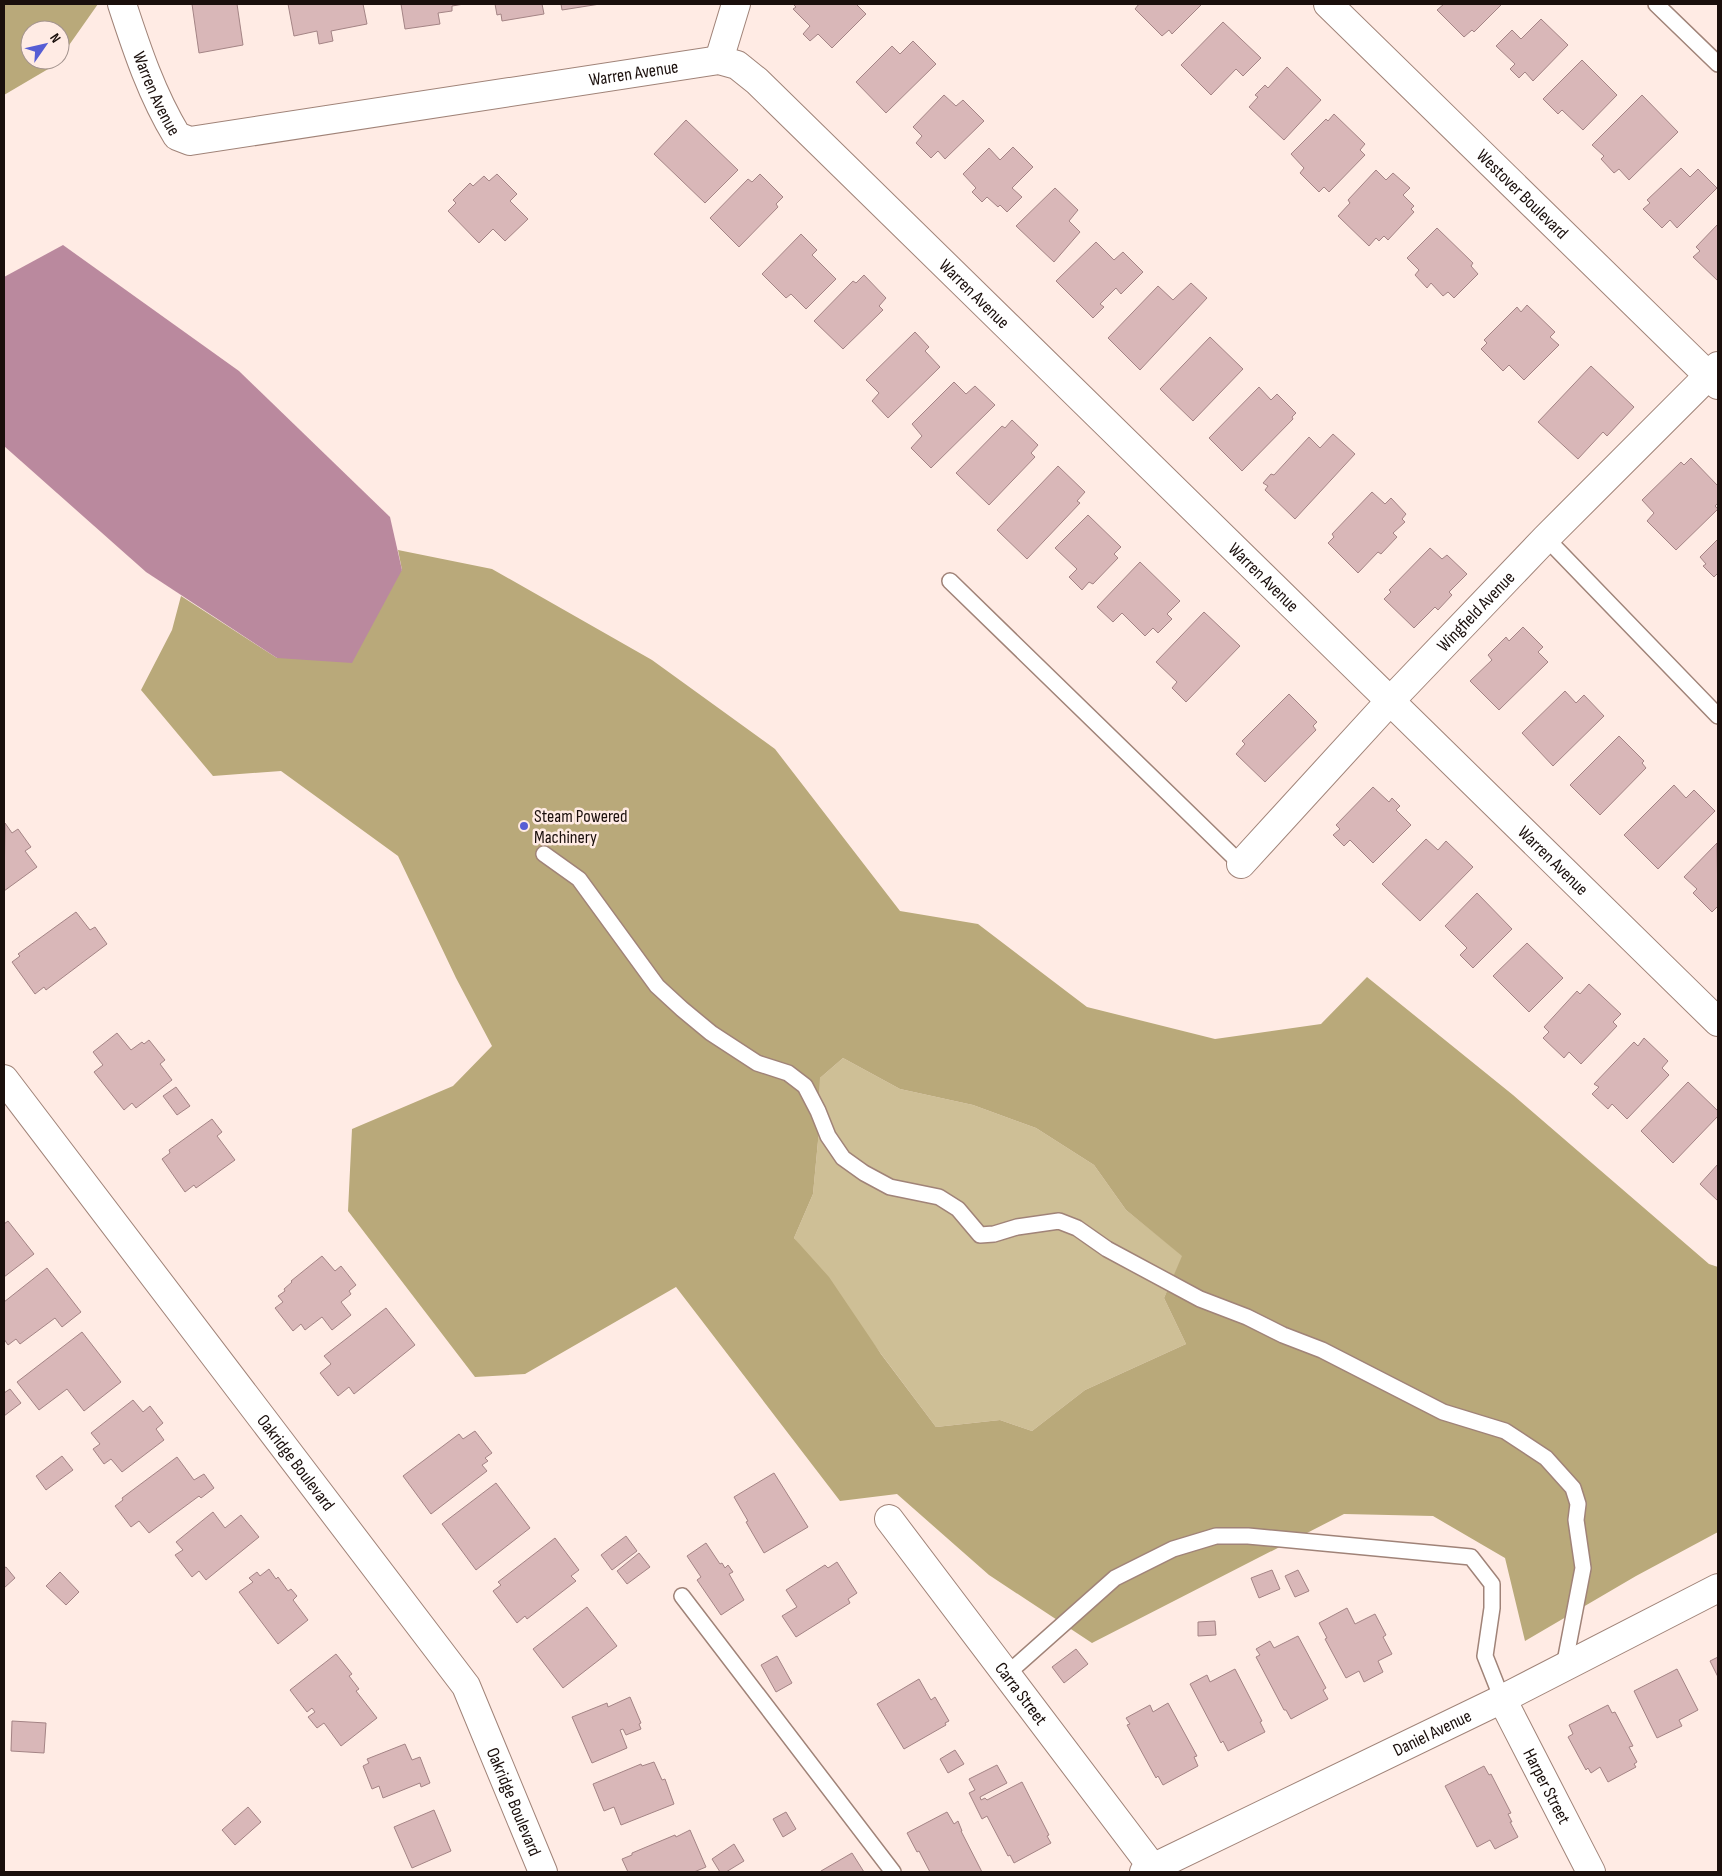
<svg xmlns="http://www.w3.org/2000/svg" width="1722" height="1876" font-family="'Sofia Sans Condensed',sans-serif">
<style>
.green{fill:#cebf96}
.forest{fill:#b9a97a;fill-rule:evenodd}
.water{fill:#ba899e}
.building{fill:#d9b7b8;stroke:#a48485}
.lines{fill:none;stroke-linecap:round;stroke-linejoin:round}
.service-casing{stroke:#a08378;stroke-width:18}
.minor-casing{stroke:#a08378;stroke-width:30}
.service{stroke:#fff;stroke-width:15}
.minor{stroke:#fff;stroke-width:28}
.poi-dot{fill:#565dd4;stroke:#ffebe4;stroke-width:2}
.labels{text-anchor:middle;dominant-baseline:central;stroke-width:5;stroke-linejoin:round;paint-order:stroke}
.street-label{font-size:18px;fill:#1a0f0c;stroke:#ffebe4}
.poi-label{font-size:18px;fill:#1a0f0c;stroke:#ffebe4;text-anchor:start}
</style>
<rect width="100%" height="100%" fill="#ffebe4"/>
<!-- green -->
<path class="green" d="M843,1058L900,1089L973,1105L1036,1128L1094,1165L1126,1210L1183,1256L1164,1298L1186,1344L1085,1390L1032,1431L1000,1420L936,1427L794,1238L813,1194L818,1141L820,1078Z"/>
<!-- forest -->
<g class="forest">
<path d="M4,4H98L60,58V30H30V60H59L55,65L4,95Z"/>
<path d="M398,550L492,569L652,660L775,749L900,911L978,924L1087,1007L1215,1039L1321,1024L1367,977L1513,1095L1709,1264L1718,1267V1532L1636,1576L1525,1641L1505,1558L1433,1516L1344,1514L1092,1643L989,1575L897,1494L840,1501L676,1287L525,1374L475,1377L348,1211L352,1129L453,1086L492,1046L456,978L398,856L281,771L213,776L141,690L172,630L181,596L277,658L402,570ZM843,1058L900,1089L973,1105L1036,1128L1094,1165L1126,1210L1182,1256L1164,1298L1186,1344L1085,1390L1032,1431L1000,1420L936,1427L881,1354L829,1277L794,1238L813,1194L818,1141L820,1078Z"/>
</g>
<!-- water -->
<path class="water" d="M63,245L239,371L390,517L402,570L352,663L277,658L146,572L4,446V277Z"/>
<!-- building -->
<g class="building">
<path d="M192,4H237L243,45L199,53Z"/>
<path d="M288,4H363L367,24L331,31L333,41L319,44L317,31L294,36Z"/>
<path d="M401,4H464L452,6V11L438,13L440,24L405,29Z"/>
<path d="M495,4H542L544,14L502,21L501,14L497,15Z"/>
<path d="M561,4H600L562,10Z"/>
<path d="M793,4H856L866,14L832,48L818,34L810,41L803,34L810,26L793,9L796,7Z"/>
<path d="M1139,4H1202L1172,34L1169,30L1162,36L1135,9Z"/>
<path d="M1444,4H1502L1474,32L1472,30L1464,37L1437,10Z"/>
<path d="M1541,19L1568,45L1533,81L1525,72L1519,78L1510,69L1515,64L1496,46L1512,30L1521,39Z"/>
<path d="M1223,22L1261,58L1243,76L1236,69L1211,95L1181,65Z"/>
<path d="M913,41L936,64L886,113L856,82L892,46L900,54Z"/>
<path d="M1582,60L1617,95L1583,130L1562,110L1558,114L1543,99Z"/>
<path d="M1287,67L1321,100L1284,140L1249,107L1258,97L1255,95L1265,85L1268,88Z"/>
<path d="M944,95L956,106L963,100L984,121L945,159L938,151L931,158L916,143L922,136L913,127Z"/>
<path d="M1642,95L1678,132L1629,180L1619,169L1614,173L1601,159L1604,156L1592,145Z"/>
<path d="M1334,114L1365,144L1360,150L1365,155L1329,192L1324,187L1319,192L1300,173L1304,168L1291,154L1326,119L1328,121Z"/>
<path d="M686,120L738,170L705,203L654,154Z"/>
<path d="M1013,147L1033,167L1012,188L1022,197L1007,212L1000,205L998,207L987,197L982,202L972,192L976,188L963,174L989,148L1000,160Z"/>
<path d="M1681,168L1690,177L1698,169L1717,188L1677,228L1670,220L1662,228L1643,209L1650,203L1647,200Z"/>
<path d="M1376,170L1386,180L1393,173L1410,188L1403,195L1414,206L1411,209L1414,212L1388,240L1384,236L1379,241L1376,238L1369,246L1338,216L1350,203L1348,200Z"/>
<path d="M497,174L517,194L510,201L528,219L505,241L493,229L479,243L448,211L456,203L453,200L470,183L473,186L484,176L489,181Z"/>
<path d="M760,174L783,197L776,204L778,207L739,247L710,218L748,179L752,182Z"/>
<path d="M1055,188L1078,210L1069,221L1080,232L1054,262L1016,226Z"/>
<path d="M1718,224V281L1693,257L1700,251L1696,247Z"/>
<path d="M1437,228L1473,263L1471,266L1478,274L1454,298L1448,292L1443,296L1431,283L1427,288L1415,275L1419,270L1407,258Z"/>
<path d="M801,234L817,250L812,255L836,279L806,309L791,294L786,298L762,274Z"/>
<path d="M1096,242L1114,260L1123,252L1143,272L1121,294L1116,288L1100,304L1104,307L1093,318L1056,281Z"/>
<path d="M864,275L886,298L879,306L883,310L843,349L814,321L853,281L856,283Z"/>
<path d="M1191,283L1207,298L1140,370L1108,338L1158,286L1173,300Z"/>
<path d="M1527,305L1555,332L1550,337L1559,345L1524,380L1509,365L1503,371L1481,349L1487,343L1484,340L1517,307L1521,312Z"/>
<path d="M915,332L929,347L925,351L940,367L888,418L872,401L879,393L866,380Z"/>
<path d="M1210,337L1243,369L1193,421L1160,389Z"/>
<path d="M1591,366L1634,407L1607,436L1603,432L1578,459L1538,422Z"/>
<path d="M954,382L966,394L975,386L995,405L931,468L911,448L922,436L912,424Z"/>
<path d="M1259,387L1271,400L1277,394L1296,413L1292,417L1293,419L1242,471L1209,438Z"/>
<path d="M1012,420L1038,445L1031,453L1035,457L989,505L956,473L1002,426L1005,428Z"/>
<path d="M1333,434L1355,454L1295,519L1265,490L1268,486L1263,483L1271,474L1274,475L1309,437L1320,448Z"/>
<path d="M1691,458L1718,486V503L1715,506L1718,509L1676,550L1647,521L1654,513L1642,500L1681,462L1684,465Z"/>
<path d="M1058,466L1085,492L1077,501L1080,503L1027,559L997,530Z"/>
<path d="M1372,492L1385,504L1391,498L1406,514L1402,519L1405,522L1393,533L1397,537L1381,554L1378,552L1358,573L1328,543L1334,537L1332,534Z"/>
<path d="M1088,515L1121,547L1114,554L1118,558L1093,584L1089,582L1082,590L1069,577L1077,569L1055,548Z"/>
<path d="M1718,539V573L1714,577L1703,566L1706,564L1700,557Z"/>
<path d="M1430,548L1442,559L1447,555L1467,574L1449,592L1452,595L1438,610L1435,607L1414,628L1384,599L1391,592L1389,590Z"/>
<path d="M1140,562L1180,601L1167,614L1172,619L1158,633L1153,628L1145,636L1122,613L1113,622L1097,607Z"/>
<path d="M1204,612L1240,646L1186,702L1172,688L1177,682L1156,662Z"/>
<path d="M1523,627L1543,647L1538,652L1548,662L1499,710L1470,681L1492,660L1488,655L1506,637L1509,641Z"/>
<path d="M1565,691L1576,703L1584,695L1604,716L1553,766L1522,733Z"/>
<path d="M1289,694L1317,722L1313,726L1316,730L1265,782L1236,754L1245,744L1242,741Z"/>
<path d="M1619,736L1644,761L1642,763L1646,768L1600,815L1570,785Z"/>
<path d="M1674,785L1686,798L1694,790L1715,811L1658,869L1624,835Z"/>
<path d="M1373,787L1389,802L1392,798L1400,806L1396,810L1411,825L1373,863L1350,840L1344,846L1333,835L1340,829L1336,825Z"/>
<path d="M5,823L12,833L18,829L31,847L25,851L37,867L4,891Z"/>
<path d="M1426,839L1438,850L1446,841L1473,867L1420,921L1382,884Z"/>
<path d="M1717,843L1718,906L1712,912L1693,893L1697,889L1684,877Z"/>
<path d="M1477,893L1512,929L1473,968L1460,955L1467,948L1445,926Z"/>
<path d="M76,912L90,930L95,927L107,944L46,990L44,987L35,994L12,962L20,956L18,954Z"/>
<path d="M1527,943L1563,978L1529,1012L1493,976Z"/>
<path d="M1589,984L1621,1014L1613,1022L1617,1026L1581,1064L1569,1052L1564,1058L1543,1038L1549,1032L1544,1027L1577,991L1580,994Z"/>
<path d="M117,1033L131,1050L142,1042L144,1044L149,1040L165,1060L160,1064L172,1080L136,1108L132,1103L124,1110L94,1072L103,1065L93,1052Z"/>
<path d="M1644,1038L1668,1061L1662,1068L1669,1075L1627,1119L1612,1104L1608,1109L1592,1094L1599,1087L1594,1084L1634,1042L1638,1046Z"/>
<path d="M1688,1082L1718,1111V1116L1673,1163L1641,1131Z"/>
<path d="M176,1087L190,1106L177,1115L163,1096Z"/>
<path d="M212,1119L222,1132L217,1136L235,1160L196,1188L194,1185L185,1192L162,1159L170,1153L169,1150Z"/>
<path d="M1718,1164V1201L1700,1184Z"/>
<path d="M8,1221L34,1254L4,1277V1224Z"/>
<path d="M322,1256L335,1271L341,1266L356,1285L349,1291L351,1294L341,1302L351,1315L332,1330L322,1317L305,1330L301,1324L293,1331L275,1308L283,1302L278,1296L285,1291L284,1289L292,1282L291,1281Z"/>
<path d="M47,1268L81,1312L62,1327L55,1318L20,1344L16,1339L8,1345L4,1339V1302Z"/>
<path d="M386,1308L415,1345L354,1394L349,1387L338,1396L320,1373L331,1364L324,1356Z"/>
<path d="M82,1332L121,1382L84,1411L67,1389L39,1410L17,1382Z"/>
<path d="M10,1389L21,1403L4,1416V1393Z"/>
<path d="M133,1400L143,1412L150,1406L163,1423L156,1429L164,1440L122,1472L111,1459L104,1464L93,1449L100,1444L91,1433Z"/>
<path d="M475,1431L492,1453L485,1458L488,1461L482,1465L487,1471L431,1514L403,1476L459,1434L463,1439Z"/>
<path d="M62,1456L73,1470L46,1490L36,1476Z"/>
<path d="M177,1457L194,1480L204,1474L214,1488L201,1498L199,1496L149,1533L139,1521L131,1527L115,1506L123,1500L122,1498Z"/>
<path d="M774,1473L808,1527L764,1553L746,1522L748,1521L734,1497Z"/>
<path d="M496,1483L530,1528L476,1570L442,1524Z"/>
<path d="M213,1512L225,1528L241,1515L259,1537L206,1580L199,1571L192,1577L175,1555L183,1550L176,1542Z"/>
<path d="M626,1536L637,1551L612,1570L601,1555Z"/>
<path d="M555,1538L579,1570L571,1576L576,1581L527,1619L525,1616L517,1623L493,1591L501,1585L498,1582Z"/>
<path d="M706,1543L720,1564L722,1563L725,1568L728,1565L733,1572L729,1574L744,1600L721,1615L697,1580L701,1577L687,1556Z"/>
<path d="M639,1553L650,1567L627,1584L617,1571Z"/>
<path d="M837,1562L857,1593L848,1599L850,1603L796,1637L782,1616L797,1607L786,1590L825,1565L828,1568Z"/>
<path d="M6,1567L15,1578L4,1588V1568Z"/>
<path d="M269,1569L276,1579L278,1577L288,1591L291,1589L297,1596L293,1600L308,1620L278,1644L239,1592L253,1582L249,1578L257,1572L260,1576Z"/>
<path d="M1272,1570L1280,1589L1259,1598L1251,1578Z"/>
<path d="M1298,1570L1309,1591L1295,1597L1285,1576Z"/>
<path d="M60,1572L79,1592L66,1605L46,1586Z"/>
<path d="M587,1607L617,1646L563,1688L533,1649Z"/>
<path d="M1347,1608L1355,1624L1375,1614L1386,1635L1383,1637L1392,1654L1378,1661L1383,1672L1364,1682L1359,1671L1346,1678L1325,1639L1327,1638L1319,1623Z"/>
<path d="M1215,1621L1216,1635L1198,1636V1622Z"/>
<path d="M1298,1636L1326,1688L1323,1690L1328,1699L1291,1719L1286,1710H1284L1256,1657L1260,1655L1256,1649L1270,1641L1274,1648Z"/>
<path d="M1076,1649L1088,1664L1064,1683L1052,1667Z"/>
<path d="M336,1654L352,1674L349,1676L359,1689L356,1691L377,1718L341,1746L324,1723L317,1728L308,1717L315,1712L312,1708L307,1712L290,1690Z"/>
<path d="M777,1656L792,1683L776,1692L761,1665Z"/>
<path d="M1718,1657V1677L1710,1661Z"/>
<path d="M1235,1669L1262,1721L1260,1722L1265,1732L1228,1751L1223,1741L1221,1743L1190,1684L1207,1675L1210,1682Z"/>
<path d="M1677,1669L1698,1710L1679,1720L1682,1726L1657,1738L1634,1691Z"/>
<path d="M919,1679L931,1700L935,1697L949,1721L945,1723L946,1725L904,1749L877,1704Z"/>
<path d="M630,1697L641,1723L639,1724L641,1729L626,1735L623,1729L620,1730L627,1748L592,1763L572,1717L607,1703L608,1707Z"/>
<path d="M1168,1703L1197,1756L1194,1757L1198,1766L1163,1785L1158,1776L1156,1778L1127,1725L1130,1724L1126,1718L1150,1705L1153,1712Z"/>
<path d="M1608,1705L1612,1713L1615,1712L1633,1746L1629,1747L1637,1762L1634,1764L1636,1767L1608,1782L1600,1767L1591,1773L1588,1768L1586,1770L1568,1737L1573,1734L1569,1725Z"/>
<path d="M12,1721L46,1723L44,1753L11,1751Z"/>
<path d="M405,1744L412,1760L420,1757L430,1783L421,1787L420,1783L383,1798L379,1786L372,1789L363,1766L369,1763L367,1759Z"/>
<path d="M955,1750L964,1764L948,1773L940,1759Z"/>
<path d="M654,1762L662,1780L665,1779L674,1804L621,1825L614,1807L604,1811L593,1784L641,1764L642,1766Z"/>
<path d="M997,1765L1007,1783L980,1797L981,1800L985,1798L987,1800L1022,1782L1049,1835L1047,1836L1051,1843L1014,1863L1010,1855L1008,1856L987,1816L982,1819L969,1793L975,1790L969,1779Z"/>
<path d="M1484,1766L1489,1775L1491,1774L1511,1813L1508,1814L1512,1822H1510L1518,1837L1495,1849L1490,1840L1477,1847L1445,1786Z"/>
<path d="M248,1807L261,1822L235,1845L222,1830Z"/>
<path d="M434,1810L451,1851L412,1868L394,1827Z"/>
<path d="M786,1812L796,1829L783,1837L773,1819Z"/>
<path d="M947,1812L954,1824L958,1821L962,1831H961L982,1872H930L919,1851L917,1852L907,1833Z"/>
<path d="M690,1830L706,1867L694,1872H628L622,1859L632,1855V1853L675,1835L676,1837Z"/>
<path d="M734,1844L744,1861L726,1872H720L712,1859Z"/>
<path d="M852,1853L864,1872H822L821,1871Z"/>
</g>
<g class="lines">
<!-- service casing -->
<g class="service-casing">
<g id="service">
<path d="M1656,4L1718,64"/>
<path d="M1546,538L1718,716"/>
<path d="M950,581L1241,864"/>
<path d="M544,854L579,879L657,986L682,1009L711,1033L757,1063L788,1073L805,1086L818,1111L828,1136L843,1158L864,1173L890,1187L939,1197L958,1209L980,1235L994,1234L1017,1227L1059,1221L1077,1228L1107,1249L1200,1299L1247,1317L1283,1335L1322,1350L1443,1412L1505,1431L1546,1458L1573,1488L1578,1504L1576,1520L1583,1568L1564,1667"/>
<path d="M682,1596L893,1872"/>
<path d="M1007,1674L1115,1578L1173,1549L1216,1536H1248L1471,1557L1492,1584V1608L1485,1656L1502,1699"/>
</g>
</g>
<!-- minor casing -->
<g class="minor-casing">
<g id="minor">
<path id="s1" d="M122,4C137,50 152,95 177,136L190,141L719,60L737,65L757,81L1718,1022"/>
<path id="s2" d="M1328,4L1718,385"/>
<path d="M719,60L736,4"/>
<path id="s3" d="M1241,864L1390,701L1546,538L1718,366"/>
<path id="s4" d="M4,1079L466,1686L543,1872"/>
<path id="s5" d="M889,1519L1153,1868"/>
<path id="s6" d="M1502,1699L1591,1872"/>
<path id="s7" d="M1144,1872L1502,1699L1718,1588"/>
</g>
</g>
<!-- service -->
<use href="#service" class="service"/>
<!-- minor -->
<use href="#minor" class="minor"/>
</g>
<!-- markers -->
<circle class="poi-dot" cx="524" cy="826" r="5"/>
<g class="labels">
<!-- street labels -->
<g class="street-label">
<text stroke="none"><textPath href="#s1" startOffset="606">Warren Avenue</textPath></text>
<text stroke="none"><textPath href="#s1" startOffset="96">Warren Avenue</textPath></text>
<text stroke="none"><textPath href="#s2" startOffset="272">Westover Boulevard</textPath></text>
<text stroke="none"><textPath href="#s1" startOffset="1041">Warren Avenue</textPath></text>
<text stroke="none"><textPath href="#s1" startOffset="1446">Warren Avenue</textPath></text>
<text stroke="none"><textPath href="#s3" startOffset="345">Wingfield Avenue</textPath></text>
<text stroke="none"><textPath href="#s1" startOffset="1851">Warren Avenue</textPath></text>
<text stroke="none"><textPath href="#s4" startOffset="482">Oakridge Boulevard</textPath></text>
<text stroke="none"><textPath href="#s5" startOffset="219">Carra Street</textPath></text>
<text stroke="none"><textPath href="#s7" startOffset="320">Daniel Avenue</textPath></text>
<text stroke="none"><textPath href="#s6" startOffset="98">Harper Street</textPath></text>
<text stroke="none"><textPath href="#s4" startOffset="888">Oakridge Boulevard</textPath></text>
</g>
<!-- poi labels -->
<g class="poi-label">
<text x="534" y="816">Steam Powered<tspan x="534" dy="21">Machinery</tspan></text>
</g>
</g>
<!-- border -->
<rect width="1722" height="1876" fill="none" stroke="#1a0f0c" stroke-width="10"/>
<!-- north arrow -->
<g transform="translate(45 45) rotate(56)"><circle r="24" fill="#ffebe4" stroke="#a3938e"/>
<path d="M0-4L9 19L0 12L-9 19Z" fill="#565dd4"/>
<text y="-8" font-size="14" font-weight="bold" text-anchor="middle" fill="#1a0f0c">N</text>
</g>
</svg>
